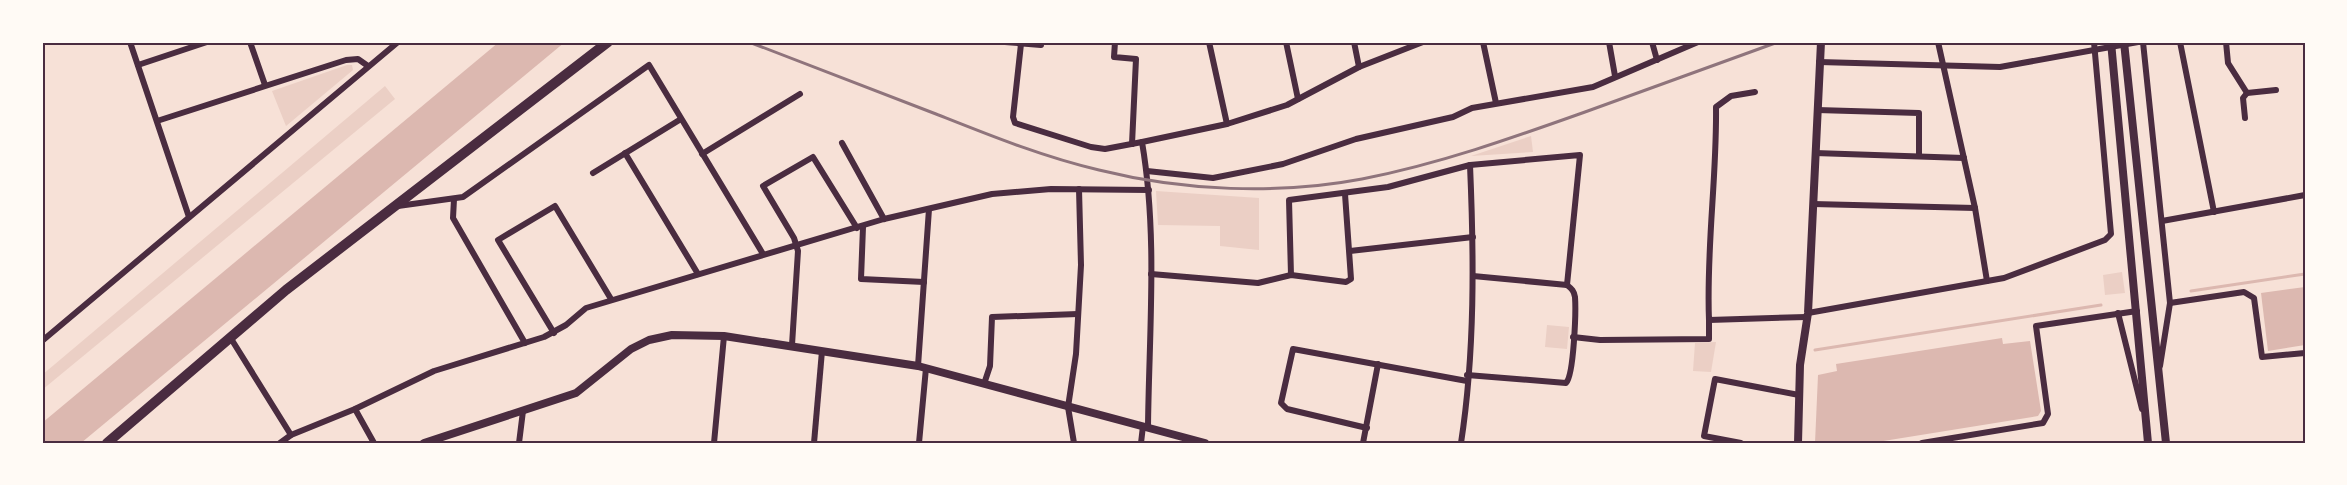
<svg xmlns="http://www.w3.org/2000/svg" width="2347" height="485" font-family="'Titillium Web',sans-serif">
<style>
.green{fill:#ebcfc5}
.water{fill:#dcb8b0}
.lines{fill:none;stroke-linecap:round;stroke-linejoin:round}
.stream{stroke:#dcb8b0;stroke-width:3}
.minor{stroke:#4a2c40;stroke-width:6}
.tertiary{stroke:#4a2c40;stroke-width:8}
.trunk{stroke:#4a2c40;stroke-width:10}
.rail{stroke:#8f747c;stroke-width:3}
.neatline{fill:none;stroke:#4a2c40;stroke-width:2}
</style>
<rect width="100%" height="100%" fill="#f7e1d7"/>
<!-- green -->
<g class="green">
<path d="M347,65H352L353,70L286,126L272,91Z"/>
<path d="M385,86L395,99L42,390V375Z"/>
<path d="M1531,136L1533,152L1471,156Z"/>
<path d="M1156,191L1259,198V250L1220,246V226L1158,225Z"/>
<path d="M2122,272L2125,293L2105,295L2103,275Z"/>
<path d="M1547,325L1569,327L1567,349L1545,347Z"/>
<path d="M1716,342L1711,372L1693,371L1695,343Z"/>
</g>
<!-- water -->
<g class="water">
<path d="M499,42H565L81,443H42V423Z"/>
<path d="M2305,287V345L2268,351L2261,293Z"/>
<path d="M2002,338L2003,344L2030,341L2041,411L2038,416L1871,443H1815L1818,375L1837,371L1836,364Z"/>
</g>
<g class="lines">
<!-- stream -->
<g class="stream">
<path d="M2191,291L2305,274"/>
<path d="M1815,350L2101,305"/>
</g>
<!-- minor -->
<g class="minor">
<path d="M130,42L189,217"/>
<path d="M250,42L265,85"/>
<path d="M1005,42L1041,45V42"/>
<path d="M1115,42L1114,57L1136,59L1132,144"/>
<path d="M1209,42L1227,124L1287,105L1359,67L1423,42"/>
<path d="M1286,42L1298,99"/>
<path d="M1354,42L1359,67"/>
<path d="M1483,42L1496,103"/>
<path d="M1609,42L1615,76"/>
<path d="M1652,42L1657,60"/>
<path d="M1938,42L1975,208L1987,281"/>
<path d="M2143,42L2170,303L2160,366"/>
<path d="M2180,42L2214,212"/>
<path d="M2226,42L2228,63L2247,93L2276,90"/>
<path d="M1021,44L1013,117L1015,123L1091,147L1105,149L1142,142"/>
<path d="M1819,62L2000,67L2138,42"/>
<path d="M138,65L207,42"/>
<path d="M1755,92L1731,96L1716,107C1717,178 1706,248 1709,320L1806,317"/>
<path d="M1817,110L1919,113V156"/>
<path d="M2245,118L2243,98L2247,93"/>
<path d="M157,121L346,60L358,59L368,66"/>
<path d="M842,143L884,219"/>
<path d="M625,153L698,274"/>
<path d="M1815,153L1964,158"/>
<path d="M702,154L800,94"/>
<path d="M1147,171L1213,178L1283,164L1356,139L1453,117L1472,108L1593,87L1698,42"/>
<path d="M593,173L681,119"/>
<path d="M454,199L453,218L525,343"/>
<path d="M1813,204L1975,208"/>
<path d="M398,206L463,197L649,65L763,254"/>
<path d="M2162,221L2305,195"/>
<path d="M863,227L861,279L924,282"/>
<path d="M1350,251L1473,237"/>
<path d="M1151,274L1258,283L1291,275L1346,282L1351,279L1345,194"/>
<path d="M1291,275L1289,200L1388,187L1470,165L1580,155L1567,285"/>
<path d="M2170,303L2244,292L2254,298L2262,357L2305,353"/>
<path d="M1808,313L2004,278L2105,240L2111,234L2094,42"/>
<path d="M2118,313L2142,409"/>
<path d="M554,333L498,240L555,206L611,299"/>
<path d="M230,337L291,435"/>
<path d="M1573,337L1600,340L1709,339V320"/>
<path d="M42,341L398,42"/>
<path d="M792,345L798,251L794,238L763,186L813,157L857,228"/>
<path d="M918,366L929,209"/>
<path d="M1467,375L1566,383C1574,375 1576,311 1575,297C1574,291 1572,289 1567,285L1473,276"/>
<path d="M984,384L990,366L992,317L1078,314"/>
<path d="M355,409L374,443"/>
<path d="M1148,427C1149,332 1158,236 1142,142L1227,124"/>
<path d="M1367,428L1287,409L1281,403L1293,349L1467,381"/>
<path d="M280,443L291,435L355,409L434,371L544,337L566,325L586,308L884,219L992,194L1051,189L1149,190"/>
<path d="M519,443L523,411"/>
<path d="M714,443L724,336"/>
<path d="M814,443L822,351"/>
<path d="M919,443L926,368"/>
<path d="M1074,443L1068,407L1076,354L1081,265L1079,189"/>
<path d="M1141,443L1143,426"/>
<path d="M1363,443L1378,364"/>
<path d="M1461,443C1475,352 1474,257 1470,165"/>
<path d="M1741,443L1704,436L1715,379L1799,395"/>
<path d="M1922,443L2043,423L2048,414L2036,326L2137,311"/>
</g>
<!-- tertiary -->
<g class="tertiary">
<path d="M2111,42L2148,443"/>
<path d="M2124,42L2166,443"/>
<path d="M424,443L576,393L631,349L649,340L672,335L724,336L918,366L1205,443"/>
<path d="M1798,443L1800,365L1808,313L1821,42"/>
</g>
<!-- trunk -->
<path class="trunk" d="M107,443L286,290L608,42"/>
<!-- rail -->
<path class="rail" d="M749,42C811,66 873,90 936,114C989,135 1043,157 1099,170C1183,191 1278,195 1362,179C1439,164 1512,138 1585,112C1649,89 1714,65 1778,42"/>
</g>
<!-- border -->
<rect width="2347" height="485" fill="none" stroke="#fffaf5" stroke-width="87"/>
<rect x="44" y="44" width="2260" height="398" class="neatline"/>
</svg>
